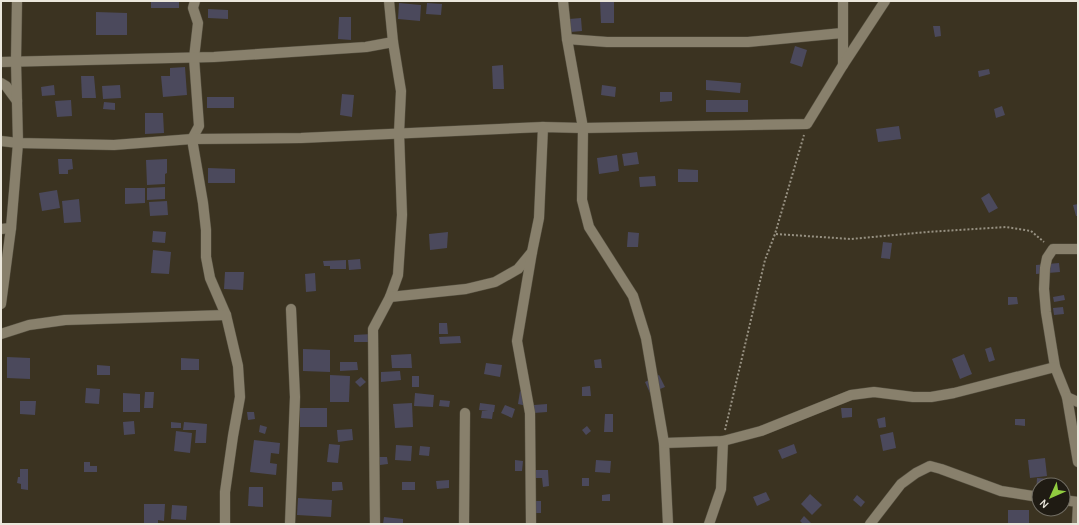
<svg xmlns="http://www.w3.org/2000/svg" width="1079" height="525" font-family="Karla,sans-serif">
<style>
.building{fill:#4b495c}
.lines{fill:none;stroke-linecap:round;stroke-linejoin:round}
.minor-casing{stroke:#565041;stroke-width:11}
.path{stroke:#979182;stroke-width:2;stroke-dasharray:2 2;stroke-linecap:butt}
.minor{stroke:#88806c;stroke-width:10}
</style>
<rect width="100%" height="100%" fill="#3b3321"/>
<!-- building -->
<g class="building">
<rect x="151" y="1" width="28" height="7"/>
<path d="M600,1H614V23H601Z"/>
<path d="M399,3L421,5L420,21L398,19Z"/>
<path d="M427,3L442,4L441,15L426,14Z"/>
<path d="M208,9L228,10V19L208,18Z"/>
<path d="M96,12L127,13V35H96Z"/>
<path d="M339,17H351V40L338,39Z"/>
<path d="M581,18L582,31L571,32L569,19Z"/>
<path d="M933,26H940L941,36L935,37Z"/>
<path d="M795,46L807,50L802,67L790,63Z"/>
<path d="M503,65L504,89H493L492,66Z"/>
<path d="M185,67L187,95L163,97L161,76H170V68Z"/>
<path d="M989,69L990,74L979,77L978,71Z"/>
<path d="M81,76H94L96,98H82Z"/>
<path d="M706,80L741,83L740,93L706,90Z"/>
<path d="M54,85L55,95L42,96L41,87Z"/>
<path d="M120,85L121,98L103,99L102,86Z"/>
<path d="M602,85L616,87L615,97L601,95Z"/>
<path d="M660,92H672V101L660,102Z"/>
<path d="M342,94L354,95L352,117L340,115Z"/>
<rect x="207" y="97" width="27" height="11"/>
<path d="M71,100L72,116L57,117L55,101Z"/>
<rect x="706" y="100" width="42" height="12"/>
<path d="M104,102L115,103V110L103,109Z"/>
<path d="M1002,106L1005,115L996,118L994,109Z"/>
<path d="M145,113H163L164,133L145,134Z"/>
<path d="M899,126L901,139L878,142L876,129Z"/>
<path d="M637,152L639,164L624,166L622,154Z"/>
<path d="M617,155L619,171L599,174L597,158Z"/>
<path d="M58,159H72L73,169L68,170V174H59Z"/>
<path d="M167,159V173L165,174V184L147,185L146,160Z"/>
<path d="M208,168L235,169V183H208Z"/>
<path d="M678,169L698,170V182H678Z"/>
<path d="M655,176L656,186L640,187L639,177Z"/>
<path d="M165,187V199L147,200V188Z"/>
<path d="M125,188H145V203L125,204Z"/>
<path d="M57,190L60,208L42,211L39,193Z"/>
<path d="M989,193L998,208L989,213L981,198Z"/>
<path d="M79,199L81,222L64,223L62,201Z"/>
<path d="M167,201L168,215L150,216L149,202Z"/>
<path d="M1078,204V216H1076L1073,205Z"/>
<path d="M153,231L166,232L165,243L152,242Z"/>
<path d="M448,232L447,248L430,250L429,234Z"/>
<path d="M628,232L639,233L638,247H627Z"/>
<path d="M883,242L892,243L890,259L881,258Z"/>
<path d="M153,250L171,252L169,274L151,273Z"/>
<path d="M360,259L361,269L349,270L348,260Z"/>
<path d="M346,260V269H330V266H324L323,261Z"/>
<path d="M1059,263L1060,272L1036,274V265Z"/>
<path d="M225,272H244L243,290L224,289Z"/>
<path d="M315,273L316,291L306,292L305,274Z"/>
<path d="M1064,295L1065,300L1054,302L1053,297Z"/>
<path d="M1008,297H1017L1018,304L1008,305Z"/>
<path d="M1063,307L1064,314L1054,315L1053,308Z"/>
<path d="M439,323H447L448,334H439Z"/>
<path d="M372,334V342H354V335Z"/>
<path d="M460,336L461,343L440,344L439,337Z"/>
<path d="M991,347L995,360L989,362L985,349Z"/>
<path d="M303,349L330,350V372L303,371Z"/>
<path d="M411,354L412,368H392L391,355Z"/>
<path d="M964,354L972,374L960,379L952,359Z"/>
<path d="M7,357L30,358V379L7,378Z"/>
<path d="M181,358L199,359V370H181Z"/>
<path d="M601,359L602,368H595L594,360Z"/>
<path d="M340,362H357L358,370L340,371Z"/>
<path d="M486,363L502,365L500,377L484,374Z"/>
<path d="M97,365L110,366V375H97Z"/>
<path d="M400,371L401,380L381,382V372Z"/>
<path d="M330,375L350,376L349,402H330Z"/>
<path d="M659,375L665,387L650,393L645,382Z"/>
<rect x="412" y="376" width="7" height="11"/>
<path d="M361,377L366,382L360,387L355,382Z"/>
<path d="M590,386L591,396H582V387Z"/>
<path d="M86,388L100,389L99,404L85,403Z"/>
<path d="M520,391L529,392L527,406L518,404Z"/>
<path d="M145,392H154L153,408H144Z"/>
<path d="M123,393L140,394V412H123Z"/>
<path d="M415,393L434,395L433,407L414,406Z"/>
<path d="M440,400L450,401L449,407L439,406Z"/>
<path d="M20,401H36L35,415L20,414Z"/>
<path d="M412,403L413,427L395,428L393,404Z"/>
<path d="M480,403L495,405L494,412H493L492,419L481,418L482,411H488L479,410Z"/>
<path d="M547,404V412L534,413V405Z"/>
<path d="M505,405L515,409L512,418L501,413Z"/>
<rect x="300" y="408" width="27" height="19"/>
<path d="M841,408H852V417L842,418Z"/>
<path d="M247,412H254L255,419L248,420Z"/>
<path d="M605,414H613V432H604Z"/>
<path d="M885,417L886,427L879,428L877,419Z"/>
<path d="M1015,419H1025V426L1015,425Z"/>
<path d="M134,421L135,434L124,435L123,422Z"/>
<path d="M171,422L181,423V428H171Z"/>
<path d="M184,422L207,424L206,443H195L196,430H183Z"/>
<path d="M260,425L267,427L265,434L259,432Z"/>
<path d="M587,426L591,431L586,435L582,430Z"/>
<path d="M352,429L353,440L338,442L337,430Z"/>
<path d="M176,431L192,433L190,453L174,451Z"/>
<path d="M893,432L896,448L883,451L880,435Z"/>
<path d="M254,440L280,443L279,454L271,453L270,463L277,464L276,475L250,472Z"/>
<path d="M329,444L340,445L338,463L327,462Z"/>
<path d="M794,444L797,453L782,459L778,450Z"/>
<path d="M396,445L412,446L411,461L395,460Z"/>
<path d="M420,446L430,447L429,456L419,455Z"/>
<path d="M379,457H387L388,464L380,465Z"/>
<path d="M1045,458L1047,476L1030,478L1028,460Z"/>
<path d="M515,460L523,461L522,471H515Z"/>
<path d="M596,460L611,461L610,473L595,472Z"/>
<path d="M84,462H90V466H97V472H84Z"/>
<path d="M20,469H28V490L21,489V484L17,483L18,477H20Z"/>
<path d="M535,470H548L549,486L543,487L542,478H536Z"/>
<rect x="582" y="478" width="7" height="8"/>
<path d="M1037,478L1050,479L1049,485H1039V496H1036Z"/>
<path d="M449,480V488L437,489L436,481Z"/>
<path d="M332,482H342L343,490L332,491Z"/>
<rect x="402" y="482" width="13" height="8"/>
<path d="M249,487H263V507L248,506Z"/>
<path d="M766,492L770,500L757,506L753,497Z"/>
<path d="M610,494V501H602V495Z"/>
<path d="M810,494L822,505L812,515L801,504Z"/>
<path d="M857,495L865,502L861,507L853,500Z"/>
<path d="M298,498L332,500L331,517L297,515Z"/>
<rect x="529" y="501" width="12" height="12"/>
<path d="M144,504H165L164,521L158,520V523H144Z"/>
<path d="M172,505L187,506L186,520L171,519Z"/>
<rect x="1008" y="510" width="21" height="14"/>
<path d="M804,516L812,524H803L800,521Z"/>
<path d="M384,517L403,519V524H383Z"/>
</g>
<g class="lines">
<!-- minor casing -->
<g class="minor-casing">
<g id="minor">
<path d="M195,1L193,8L198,23L194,58L199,126L192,139L203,203L206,230V257L210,278L226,315L238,366L240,397L233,436L225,492V524"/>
<path d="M389,1L393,42"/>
<path d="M563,1L567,39L583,128L582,200L589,227L633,296L646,338L664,443L668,524"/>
<path d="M567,39L607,42H748L842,33"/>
<path d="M1,62L214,57L366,47L393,42L401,91L399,133L402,215L398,275L390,297L373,329L375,524"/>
<path d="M843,65V1"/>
<path d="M1,83L6,86L17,101"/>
<path d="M1,141L18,143L114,145L192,139L301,138L543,127L583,128L807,124L843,65L885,1"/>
<path d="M1,229L11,228"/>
<path d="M390,297L466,289L495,282L518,269L532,252L539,218L543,127"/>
<path d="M1,304L11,228L18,143L16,61L17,1"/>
<path d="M1,334L29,325L65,320L226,315"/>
<path d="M1067,397L1055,367L1046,312L1044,289L1045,268L1047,258L1053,249H1078"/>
<path d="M1078,402L1067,397L1078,462"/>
<path d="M664,443L723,441L761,431L851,395L874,392L913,397H931L954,393L1055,367"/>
<path d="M1063,500L1078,502"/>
<path d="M290,524L295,397L291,309"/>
<path d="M464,524L465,413"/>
<path d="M531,524L530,413L517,341L532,252"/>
<path d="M709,524L721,489L723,441"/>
<path d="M870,524L901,484L916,473L930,466L941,469L1001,491L1039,497"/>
<path d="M1077,524L1078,504"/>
</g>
</g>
<!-- path -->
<g class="path">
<path d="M776,234L851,239L927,232L1006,227L1031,231L1044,242"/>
<path d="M725,430L765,260L775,234L804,135"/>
</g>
<!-- minor -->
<use href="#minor" class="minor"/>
</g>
<!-- border -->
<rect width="1079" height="525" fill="none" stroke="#ebe7dc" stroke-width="4"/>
<!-- north arrow -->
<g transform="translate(1051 497) rotate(225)"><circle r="19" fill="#1f1b13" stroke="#716d63"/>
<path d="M0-3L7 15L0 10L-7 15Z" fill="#91cd40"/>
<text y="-6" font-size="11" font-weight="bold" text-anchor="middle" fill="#ebe7dc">N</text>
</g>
</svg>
